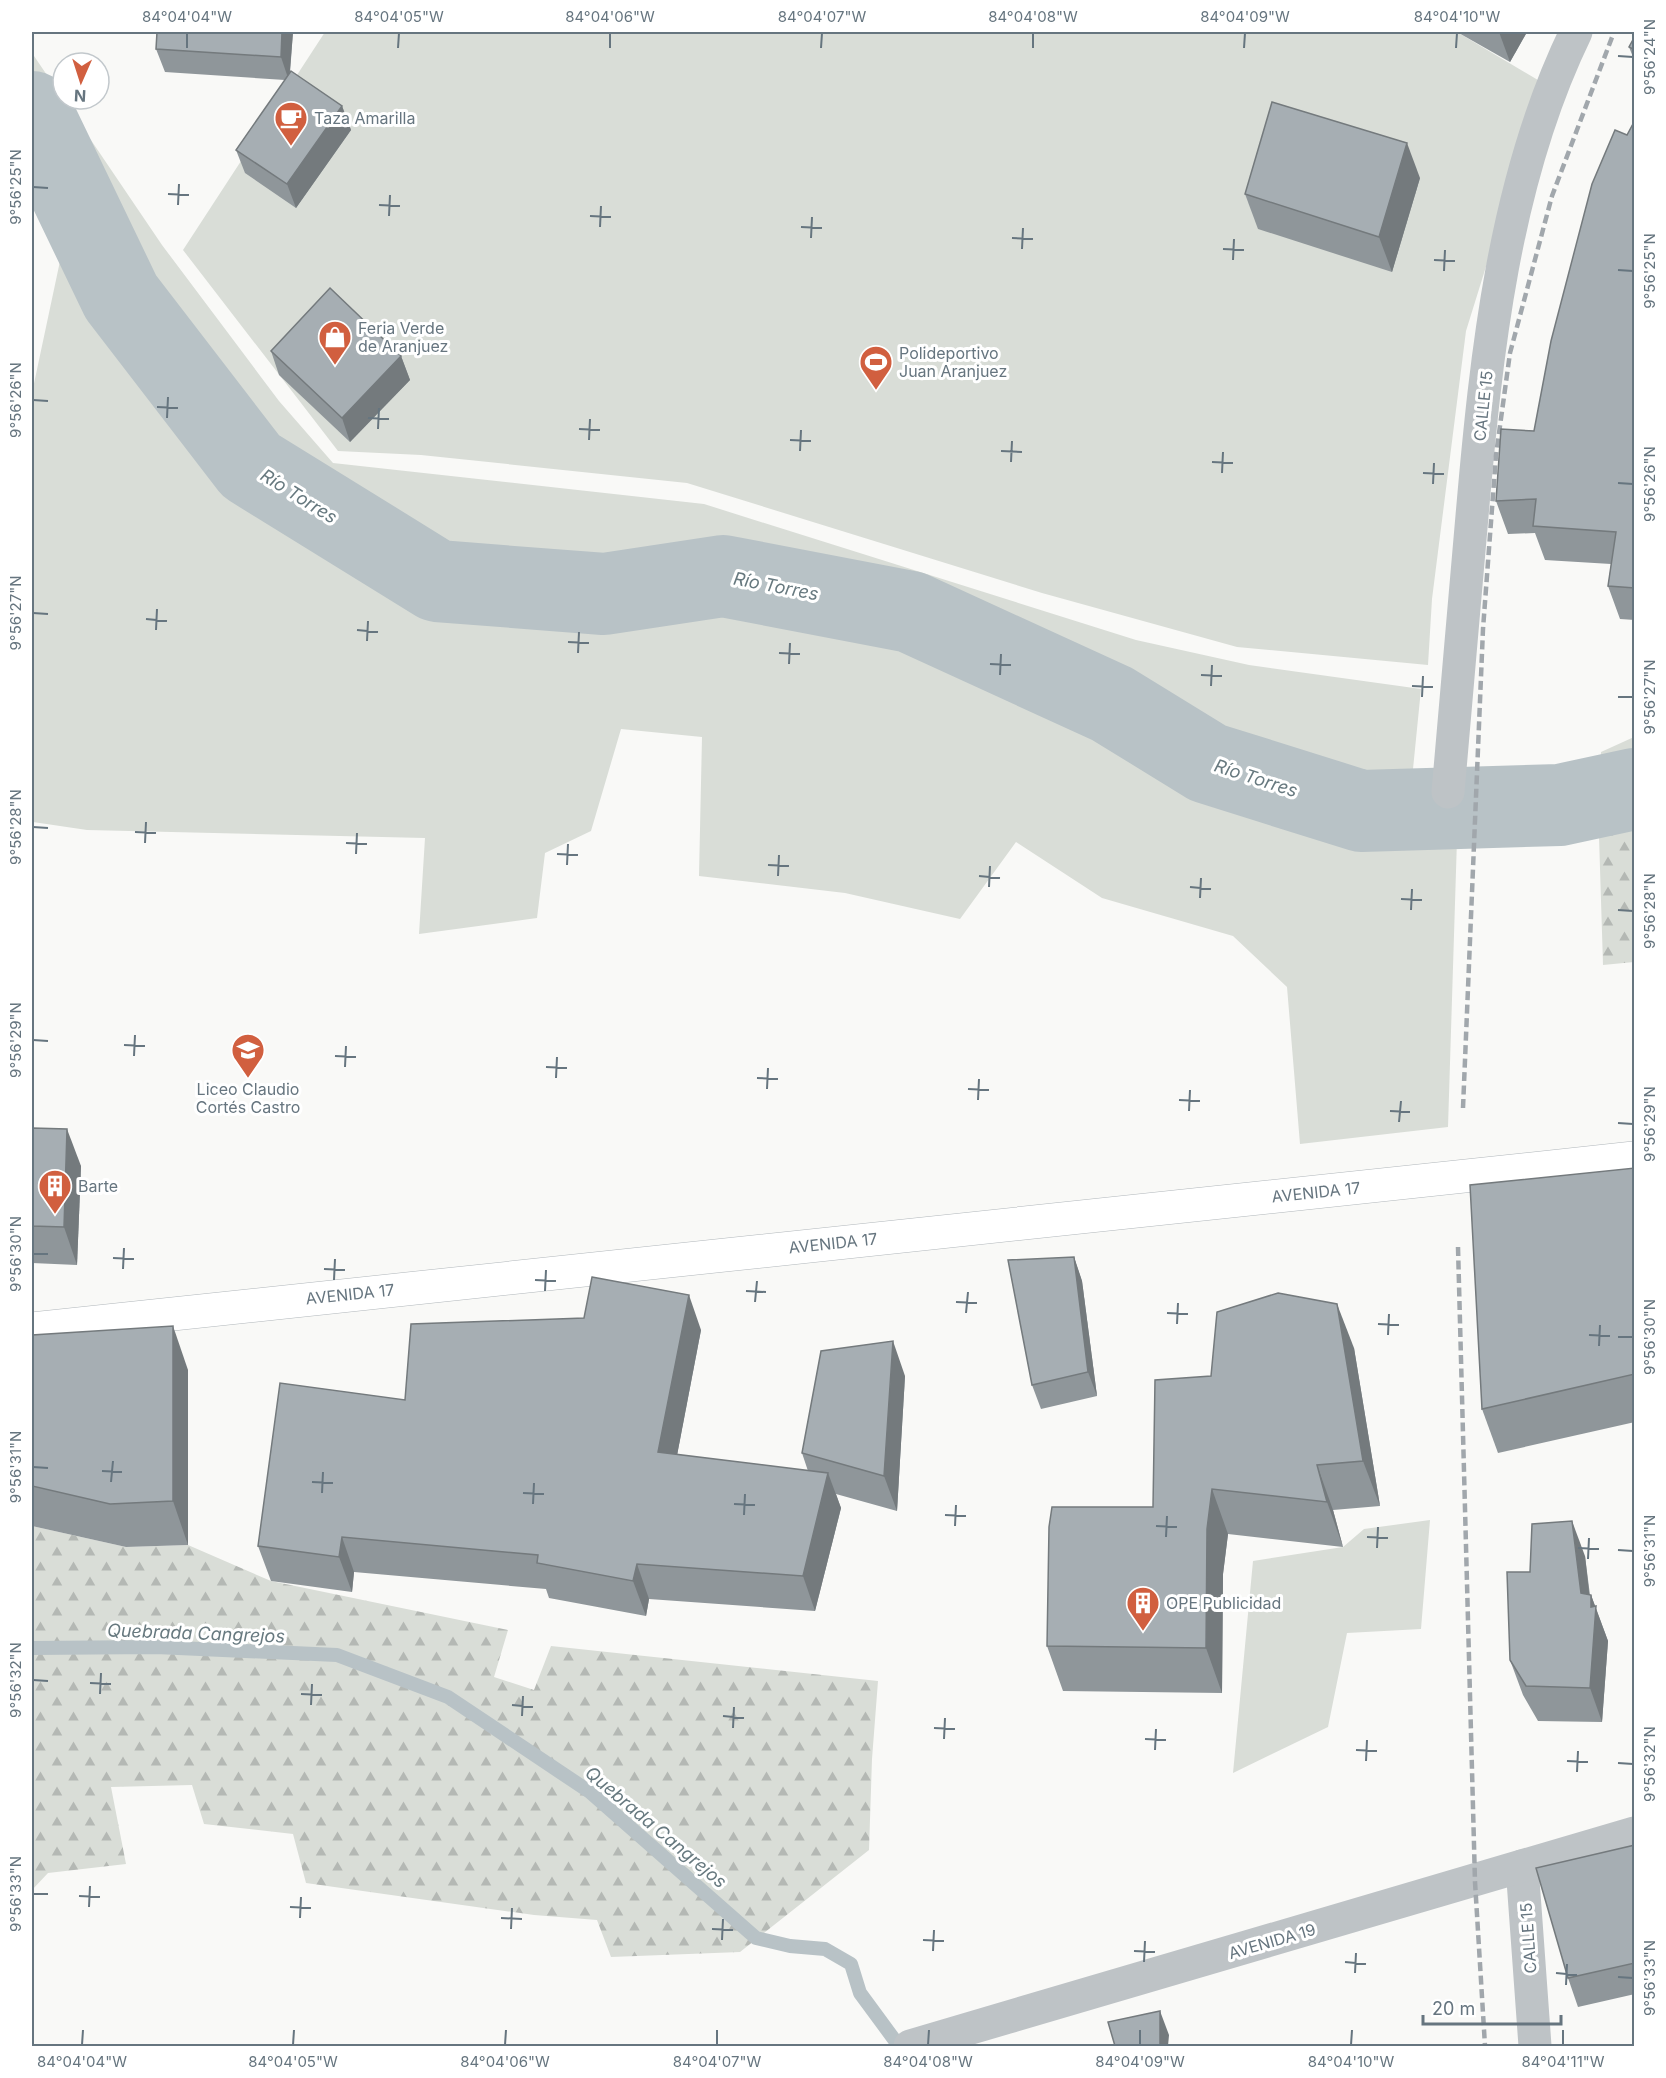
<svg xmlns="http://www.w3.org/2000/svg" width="1666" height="2078" font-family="Inter,sans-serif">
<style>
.forest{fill:url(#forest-firs)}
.green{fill:#d9ddd7}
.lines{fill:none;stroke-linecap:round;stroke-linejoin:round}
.stream{stroke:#b8c2c6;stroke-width:14}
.river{stroke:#b8c2c6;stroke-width:82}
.secondary-casing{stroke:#b1b7bb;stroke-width:34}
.minor{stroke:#bec3c6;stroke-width:33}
.tertiary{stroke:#bec3c6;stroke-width:33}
.secondary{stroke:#fff;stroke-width:33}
.rail{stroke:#a1a7ac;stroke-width:4.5;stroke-dasharray:9 4.5;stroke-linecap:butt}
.wall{fill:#8f969a}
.shaded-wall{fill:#747a7d}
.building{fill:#a6aeb3;stroke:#747a7d;stroke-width:1.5}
.ticks{fill:none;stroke:#66757f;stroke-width:2}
.labels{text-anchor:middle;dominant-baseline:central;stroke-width:6;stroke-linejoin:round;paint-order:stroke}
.poi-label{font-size:16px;fill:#66757f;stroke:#fff;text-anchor:start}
.street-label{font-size:16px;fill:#66757f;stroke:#fff}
.water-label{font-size:18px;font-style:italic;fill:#67797f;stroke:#fff}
.neatline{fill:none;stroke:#66757f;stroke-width:2}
.ticks-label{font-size:15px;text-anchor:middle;fill:#66757f}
</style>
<defs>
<pattern id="forest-firs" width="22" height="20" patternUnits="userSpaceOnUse" patternTransform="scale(1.5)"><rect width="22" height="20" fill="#d9ddd7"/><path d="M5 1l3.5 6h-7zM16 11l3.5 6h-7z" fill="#b4b8b4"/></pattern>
</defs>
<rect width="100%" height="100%" fill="#f9f9f7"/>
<!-- forest -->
<g class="forest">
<path d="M1634,737V962L1603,965L1598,804L1601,752Z"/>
<path d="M32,1526L126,1547L188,1545L271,1581L508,1630L494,1677L534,1690L551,1646L878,1681L872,1759L869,1850L740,1952L611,1957L597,1920L534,1915L306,1883L293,1834L204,1824L192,1785L111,1787L126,1864L48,1873L32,1890Z"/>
</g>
<!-- green -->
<g class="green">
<path d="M325,32H1457L1543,83L1466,331L1432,599L1428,665L1237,647L1042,593L687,483L421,455L338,451L183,250Z"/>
<path d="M32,53L162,245L279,401L333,463L704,504L1136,640L1249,665L1421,689L1406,839H1457L1448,1127L1300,1144L1287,987L1233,936L1102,898L1016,842L960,919L845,893L699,876L702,737L621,729L591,831L545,853L537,918L419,934L425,838L87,830L33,822L32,393L70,214L32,190Z"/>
<path d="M1430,1520L1421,1629L1347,1633L1328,1727L1233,1773L1253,1561L1343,1547L1364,1529Z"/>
</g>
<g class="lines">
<!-- stream -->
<path class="stream" d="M32,1648L156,1647L337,1655L448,1697L590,1792L756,1938L790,1946L825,1949L851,1964L860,1993L899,2046"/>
<!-- river -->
<path class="river" d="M32,112L121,297L251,466L437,581L604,594L723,576L911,612L1112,704L1208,763L1361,811L1560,805L1634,789"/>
<!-- secondary casing -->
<g class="secondary-casing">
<path id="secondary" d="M32,1329L1634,1158"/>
</g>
<!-- minor -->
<path class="minor" d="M1448,792C1456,700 1464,608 1472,516C1486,354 1504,180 1576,32"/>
<!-- tertiary -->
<g class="tertiary">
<path d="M1522,1866L1535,2046"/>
<path d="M910,2046L1634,1833"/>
</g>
<!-- secondary -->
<use href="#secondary" class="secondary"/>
<!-- rail -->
<g class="rail">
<path d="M1463,1108L1483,629L1496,455L1510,353L1552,196L1614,32"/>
<path d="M1458,1247L1475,1882L1485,2046"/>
</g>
</g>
<!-- wall -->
<g class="wall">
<path d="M157,32H293L290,73L342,106L351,130L296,208L245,173L236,150L285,80L165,72L156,49Z"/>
<path d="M1457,32H1527L1510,62Z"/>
<path d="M1635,36V62L1629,47Z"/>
<path d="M1635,120V620L1620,619L1608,586L1611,564L1545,560L1535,533L1508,534L1496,501L1534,431L1627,135Z"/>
<path d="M1420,178L1392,272L1258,229L1245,194Z"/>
<path d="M271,351L401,356L410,380L350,442L279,375Z"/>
<path d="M32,1128L81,1166L77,1265L32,1263Z"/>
<path d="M1635,1168V1422L1498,1453L1482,1409Z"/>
<path d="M1074,1257L1082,1281L1097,1396L1041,1409L1032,1385Z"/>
<path d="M701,1330L677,1455L808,1471L802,1453L905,1376L897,1511L836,1494L841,1508L815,1611L649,1599L646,1616L549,1598L546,1589L354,1572L352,1592L271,1581L258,1546L405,1400Z"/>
<path d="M32,1335L188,1370V1545L126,1547L32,1526Z"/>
<path d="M1354,1348L1380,1506L1333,1510L1343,1547L1228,1534L1223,1574L1222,1693L1063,1691L1047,1646L1153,1507L1211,1376Z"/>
<path d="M1585,1556L1590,1595H1591L1608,1641L1602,1722L1538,1721L1523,1695L1510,1660L1530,1572Z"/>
<path d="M1635,1845V1994L1578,2007L1568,1978Z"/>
</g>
<!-- shaded-wall -->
<g class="shaded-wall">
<path d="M282,32H293L289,81L281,57Z"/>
<path d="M1499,32H1527L1510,62Z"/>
<path d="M342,106L351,130L296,208L287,184Z"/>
<path d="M1407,143L1420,178L1392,272L1379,237Z"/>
<path d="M401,356L410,380L350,442L342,418Z"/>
<path d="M67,1129L81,1166L77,1265L64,1227Z"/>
<path d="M1074,1257L1082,1281L1097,1396L1088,1372Z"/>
<path d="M689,1295L701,1330L671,1487L658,1452Z"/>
<path d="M1337,1304L1354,1348L1380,1506L1363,1461Z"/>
<path d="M173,1326L188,1370V1545L173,1501Z"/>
<path d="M893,1341L905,1376L897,1511L884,1476Z"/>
<path d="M1317,1465L1333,1510L1343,1547L1327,1502Z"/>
<path d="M828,1473L841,1508L815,1611L803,1576Z"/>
<path d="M1212,1489L1228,1534L1223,1574L1222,1693L1206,1648L1207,1529Z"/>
<path d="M1572,1521L1585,1556L1593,1628L1581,1593Z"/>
<path d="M342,1537L354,1572L352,1592L339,1557Z"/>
<path d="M637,1564L649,1599L646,1616L633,1581Z"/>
<path d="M1591,1595L1608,1641L1602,1722L1590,1688Z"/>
<path d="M1160,2011L1169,2035L1168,2046H1160Z"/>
</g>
<!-- building -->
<g class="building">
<path d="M157,32H282L281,57L156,49Z"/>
<path d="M1635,36V50L1629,47Z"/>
<path d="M291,71L342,106L287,184L236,150Z"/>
<path d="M1272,102L1407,143L1379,237L1245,194Z"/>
<path d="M1635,120V588L1608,586L1616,532L1533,526L1536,499L1496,501L1501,429L1534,431L1551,341L1592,184L1615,130L1627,135Z"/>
<path d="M330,288L401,356L342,418L271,351Z"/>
<path d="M32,1128L67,1129L64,1227L32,1226Z"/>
<path d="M1635,1168V1374L1482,1409L1470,1185Z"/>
<path d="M1074,1257L1088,1372L1032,1385L1008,1260Z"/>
<path d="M592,1277L689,1295L658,1452L828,1473L803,1576L637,1564L633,1581L537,1563L538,1555L342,1537L339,1557L258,1546L280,1383L405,1400L411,1324L584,1318Z"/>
<path d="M1278,1293L1337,1304L1363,1461L1317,1465L1327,1502L1212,1489L1207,1529L1206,1648L1047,1646L1049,1527L1052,1507H1153L1155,1380L1211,1376L1217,1312Z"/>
<path d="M173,1326V1501L110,1504L32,1486V1335Z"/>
<path d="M893,1341L884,1476L802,1453L821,1351Z"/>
<path d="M1572,1521L1581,1593L1591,1595V1607L1596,1606L1590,1688L1526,1686L1510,1660L1507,1572H1530L1532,1524Z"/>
<path d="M1635,1845V1963L1568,1978L1536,1868Z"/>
<path d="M1160,2011V2046H1113H1115L1108,2022Z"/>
</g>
<!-- ticks -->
<path class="ticks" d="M187,48V33M398,48L399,33M610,48V33M821,48L822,33M1033,48V33M1244,48L1245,33M1456,48L1457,33M1618,56L1633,57M33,187L48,188M168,194L189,195M178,205L179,184M379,205L400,206M389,216L390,195M590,216L611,217M600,227L601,206M801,227L822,228M811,238L812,217M1012,238L1033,239M1022,249L1023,228M1223,249L1244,250M1233,260L1234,239M1434,260L1455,261M1618,270L1633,271M1444,271L1445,250M33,400L48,401M157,407L178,408M167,418L168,397M368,418L389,419M378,429L379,408M579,429L600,430M589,440L590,419M790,440L811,441M800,451L801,430M1001,451L1022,452M1011,462L1012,441M1212,462L1233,463M1222,473L1223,452M1423,473L1444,474M1618,483L1633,484M1433,484L1434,463M33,613L48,614M146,619L167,621M156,630L157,609M357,630L378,632M367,641L368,621M568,642L589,643M578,653L579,632M779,653L800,654M789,664L790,643M990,664L1011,665M1000,675L1001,654M1201,675L1222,676M1211,686L1212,665M1412,686L1433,687M1422,697L1423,676M1618,697H1633M33,827L48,828M135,832L156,833M145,843L146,822M346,843L367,844M356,854L357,833M557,854L578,855M567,865L568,844M768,865L789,866M778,876L779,855M979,876L1000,878M989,887L990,866M1190,887L1211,889M1200,898L1201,878M1401,899L1422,900M1411,910L1412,889M1618,910L1633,911M33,1040L48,1041M124,1045L145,1046M134,1056L135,1035M335,1056L356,1057M345,1067L346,1046M546,1067L567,1068M556,1078L557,1057M757,1078L778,1079M767,1089L768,1068M968,1089L989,1090M978,1100L979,1079M1179,1100L1200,1101M1189,1111L1190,1090M1390,1111L1410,1112M1399,1122L1401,1101M1618,1123L1633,1124M33,1254H48M113,1258L134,1259M123,1269L124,1248M324,1269L345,1270M334,1280L335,1259M535,1280L556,1281M545,1291L546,1270M746,1291L766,1292M755,1302L757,1281M956,1302L977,1303M966,1313L968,1292M1167,1313L1188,1314M1177,1324L1178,1303M1378,1324L1399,1325M1388,1335L1389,1314M1589,1335L1610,1336M1618,1337H1633M1599,1346L1600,1325M33,1467L48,1468M102,1471L122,1472M111,1482L113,1461M312,1482L333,1483M322,1493L323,1472M523,1493L544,1494M533,1504L534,1483M734,1504L755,1505M744,1515L745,1494M945,1515L966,1516M955,1526L956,1505M1156,1526L1177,1527M1166,1537L1167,1516M1367,1537L1388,1538M1377,1548L1378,1527M1578,1548L1599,1549M1618,1550L1633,1551M1588,1559L1589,1538M33,1680L48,1681M90,1683L111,1684M100,1694L101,1673M301,1694L322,1695M311,1705L312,1684M512,1705L533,1707M522,1716L523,1696M723,1716L744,1718M733,1728L734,1707M934,1728L955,1729M944,1739L945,1718M1145,1739L1166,1740M1155,1750L1156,1729M1356,1750L1377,1751M1366,1761L1367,1740M1567,1761L1588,1762M1618,1763L1633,1764M1577,1772L1578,1751M33,1894H48M79,1896L100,1897M89,1907L90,1886M290,1907L311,1908M300,1918L301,1897M501,1918L522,1919M511,1929L512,1908M712,1929L733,1930M722,1940L723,1919M923,1940L944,1941M933,1951L934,1930M1134,1951L1155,1952M1144,1962L1145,1941M1345,1962L1366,1964M1355,1973L1356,1953M1556,1973L1577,1975M1618,1977L1633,1978M1566,1985L1567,1964M82,2045L83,2030M293,2045L294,2030M505,2045L506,2030M717,2045V2030M928,2045L929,2030M1140,2045V2030M1351,2045L1352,2030M1563,2045V2030"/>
<!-- icons -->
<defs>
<g id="cafe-pin" transform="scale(1.725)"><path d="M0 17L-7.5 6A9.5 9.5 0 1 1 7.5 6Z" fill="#d15f3f" stroke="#fff"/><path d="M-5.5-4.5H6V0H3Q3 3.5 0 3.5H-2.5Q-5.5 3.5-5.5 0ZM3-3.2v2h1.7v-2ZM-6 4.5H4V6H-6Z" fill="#fff"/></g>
<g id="shop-pin" transform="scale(1.725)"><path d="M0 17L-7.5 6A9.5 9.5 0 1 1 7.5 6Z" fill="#d15f3f" stroke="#fff"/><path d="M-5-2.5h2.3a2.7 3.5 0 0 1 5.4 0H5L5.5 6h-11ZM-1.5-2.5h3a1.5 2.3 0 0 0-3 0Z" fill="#fff"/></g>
<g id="stadium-pin" transform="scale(1.725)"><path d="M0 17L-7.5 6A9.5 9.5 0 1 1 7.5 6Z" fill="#d15f3f" stroke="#fff"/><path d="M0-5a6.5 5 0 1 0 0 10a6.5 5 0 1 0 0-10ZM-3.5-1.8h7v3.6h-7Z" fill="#fff"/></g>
<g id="school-pin" transform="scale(1.725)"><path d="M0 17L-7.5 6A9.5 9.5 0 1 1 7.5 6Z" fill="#d15f3f" stroke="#fff"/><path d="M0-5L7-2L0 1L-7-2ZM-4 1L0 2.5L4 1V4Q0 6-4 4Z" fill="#fff"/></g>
<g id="building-pin" transform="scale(1.725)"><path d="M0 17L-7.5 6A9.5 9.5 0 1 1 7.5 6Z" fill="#d15f3f" stroke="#fff"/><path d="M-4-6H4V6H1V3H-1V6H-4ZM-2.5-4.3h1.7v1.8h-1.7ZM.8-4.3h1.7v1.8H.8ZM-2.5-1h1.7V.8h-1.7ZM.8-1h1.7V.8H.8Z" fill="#fff"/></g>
</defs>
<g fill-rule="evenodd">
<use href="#cafe-pin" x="291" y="118"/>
<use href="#shop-pin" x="335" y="337"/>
<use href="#stadium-pin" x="876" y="362"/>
<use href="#school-pin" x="248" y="1050"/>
<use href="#building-pin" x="55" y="1186"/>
<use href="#building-pin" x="1143" y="1603"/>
</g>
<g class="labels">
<!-- poi labels -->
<g class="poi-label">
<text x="314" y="118">Taza Amarilla</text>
<text x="358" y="328">Feria Verde<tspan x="358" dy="18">de Aranjuez</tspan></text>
<text x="899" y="353">Polideportivo<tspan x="899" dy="18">Juan Aranjuez</tspan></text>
<text x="248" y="1089" text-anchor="middle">Liceo Claudio<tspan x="248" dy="18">Cortés Castro</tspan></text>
<text x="78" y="1186">Barte</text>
<text x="1166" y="1603">OPE Publicidad</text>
</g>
<!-- street labels -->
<g class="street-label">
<text transform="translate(1483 406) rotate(-84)">CALLE 15</text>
<text transform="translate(1316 1192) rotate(-6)">AVENIDA 17</text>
<text transform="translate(833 1243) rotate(-6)">AVENIDA 17</text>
<text transform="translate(350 1294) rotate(-6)">AVENIDA 17</text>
<text transform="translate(1528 1938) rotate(-94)">CALLE 15</text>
<text transform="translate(1272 1941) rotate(-16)">AVENIDA 19</text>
</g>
<!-- water labels -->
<g class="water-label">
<text transform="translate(299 496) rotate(32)">Río Torres</text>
<text transform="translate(776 586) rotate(11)">Río Torres</text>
<text transform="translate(1256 778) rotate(18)">Río Torres</text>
<text transform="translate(196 1633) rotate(2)">Quebrada Cangrejos</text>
<text transform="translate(656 1827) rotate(40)">Quebrada Cangrejos</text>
</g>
</g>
<!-- border -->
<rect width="1666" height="2078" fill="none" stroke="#ffffff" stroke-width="66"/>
<!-- north arrow -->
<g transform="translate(81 81) rotate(183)"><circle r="28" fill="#ffffff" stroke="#c2c8cc" stroke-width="1.5"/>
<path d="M0-4.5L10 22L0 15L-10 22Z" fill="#d15f3f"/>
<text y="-9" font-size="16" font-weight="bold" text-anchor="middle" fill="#66757f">N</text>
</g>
<!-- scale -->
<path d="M1423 2015v9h138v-9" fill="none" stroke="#66757f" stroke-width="3"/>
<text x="1432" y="2015" font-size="18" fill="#66757f" stroke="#ffffff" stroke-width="4.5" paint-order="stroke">20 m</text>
<rect x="33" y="33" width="1600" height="2012" class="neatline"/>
<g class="ticks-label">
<text x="187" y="22">84°04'04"W</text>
<text x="399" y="22">84°04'05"W</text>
<text x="610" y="22">84°04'06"W</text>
<text x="822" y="22">84°04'07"W</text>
<text x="1033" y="22">84°04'08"W</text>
<text x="1245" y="22">84°04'09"W</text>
<text x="1457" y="22">84°04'10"W</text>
<text transform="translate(1650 57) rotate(-90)" y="5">9°56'24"N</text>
<text transform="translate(16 187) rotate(-90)" y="5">9°56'25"N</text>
<text transform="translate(1650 271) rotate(-90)" y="5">9°56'25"N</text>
<text transform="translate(16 400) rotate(-90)" y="5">9°56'26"N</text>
<text transform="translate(1650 484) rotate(-90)" y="5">9°56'26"N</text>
<text transform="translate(16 613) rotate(-90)" y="5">9°56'27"N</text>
<text transform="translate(1650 697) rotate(-90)" y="5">9°56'27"N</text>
<text transform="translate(16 827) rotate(-90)" y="5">9°56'28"N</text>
<text transform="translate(1650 911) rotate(-90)" y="5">9°56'28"N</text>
<text transform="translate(16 1040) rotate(-90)" y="5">9°56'29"N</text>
<text transform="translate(1650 1124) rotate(-90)" y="5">9°56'29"N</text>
<text transform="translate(16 1254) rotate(-90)" y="5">9°56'30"N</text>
<text transform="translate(1650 1337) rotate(-90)" y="5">9°56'30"N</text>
<text transform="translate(16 1467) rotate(-90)" y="5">9°56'31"N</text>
<text transform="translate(1650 1551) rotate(-90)" y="5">9°56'31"N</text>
<text transform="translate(16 1680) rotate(-90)" y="5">9°56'32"N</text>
<text transform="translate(1650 1764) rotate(-90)" y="5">9°56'32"N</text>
<text transform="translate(16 1894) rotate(-90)" y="5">9°56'33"N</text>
<text transform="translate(1650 1978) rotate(-90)" y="5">9°56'33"N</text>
<text x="82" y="2067">84°04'04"W</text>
<text x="293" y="2067">84°04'05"W</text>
<text x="505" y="2067">84°04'06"W</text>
<text x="717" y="2067">84°04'07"W</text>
<text x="928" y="2067">84°04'08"W</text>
<text x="1140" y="2067">84°04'09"W</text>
<text x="1351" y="2067">84°04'10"W</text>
<text x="1563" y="2067">84°04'11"W</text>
</g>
</svg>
